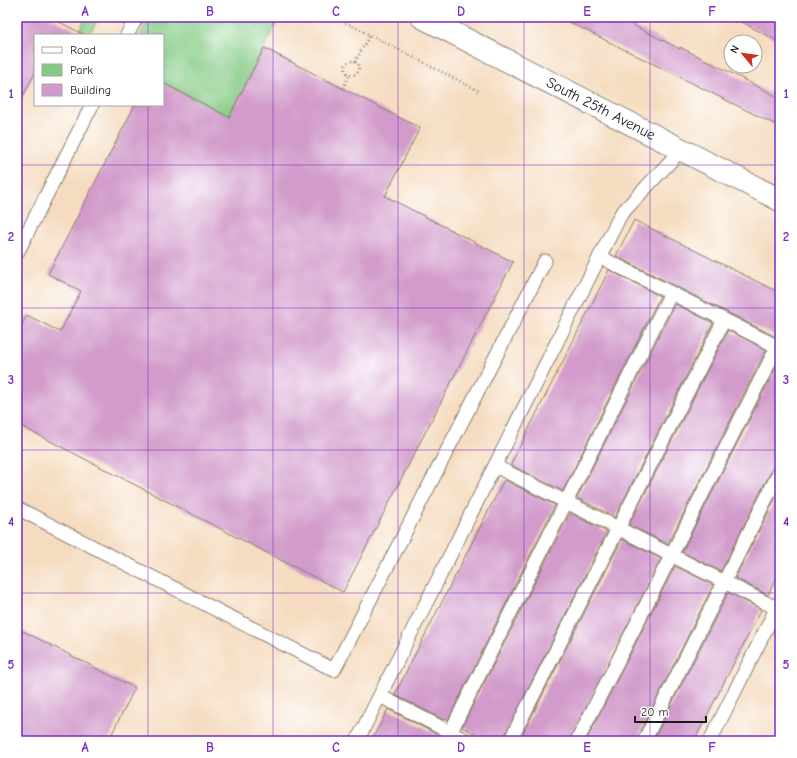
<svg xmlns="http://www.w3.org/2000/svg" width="797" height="758" font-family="'Comic Neue',sans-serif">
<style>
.green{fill:#85cb85;stroke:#507450}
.building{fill:#d29bcb}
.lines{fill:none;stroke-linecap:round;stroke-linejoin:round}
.lane-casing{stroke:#887c6e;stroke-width:15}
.secondary-casing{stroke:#887c6e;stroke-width:24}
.path{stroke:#887c6e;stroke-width:2.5;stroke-dasharray:1 3;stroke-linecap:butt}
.lane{stroke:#fff;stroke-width:13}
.secondary{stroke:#fff;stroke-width:22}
.grid{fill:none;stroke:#7b2cbf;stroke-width:1;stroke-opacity:0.55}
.labels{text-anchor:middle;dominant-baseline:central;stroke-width:3.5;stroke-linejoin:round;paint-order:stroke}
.street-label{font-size:15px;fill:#1c1c1c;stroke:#fff}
.neatline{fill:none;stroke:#7b2cbf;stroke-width:1.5}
.grid-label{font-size:13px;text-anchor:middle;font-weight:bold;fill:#7b2cbf}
</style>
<rect width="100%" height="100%" fill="#fff"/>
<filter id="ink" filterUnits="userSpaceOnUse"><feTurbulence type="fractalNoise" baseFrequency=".025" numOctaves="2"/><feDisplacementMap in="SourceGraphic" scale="8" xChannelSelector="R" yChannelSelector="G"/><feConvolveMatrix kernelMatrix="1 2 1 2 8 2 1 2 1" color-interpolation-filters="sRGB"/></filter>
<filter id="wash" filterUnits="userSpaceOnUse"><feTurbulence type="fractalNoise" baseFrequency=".012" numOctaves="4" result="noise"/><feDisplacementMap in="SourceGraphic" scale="16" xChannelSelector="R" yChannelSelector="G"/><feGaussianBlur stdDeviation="0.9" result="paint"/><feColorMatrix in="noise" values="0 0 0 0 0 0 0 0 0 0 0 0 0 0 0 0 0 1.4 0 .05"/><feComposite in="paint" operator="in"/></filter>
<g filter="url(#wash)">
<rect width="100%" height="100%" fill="#f5dcc0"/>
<!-- green -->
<g class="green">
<path d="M86,17H99L93,28L86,35L79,31Z"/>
<path d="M149,17H280L229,117L163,83V35H140Z"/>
</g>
<g id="blocks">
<!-- building -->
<g class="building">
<path d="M17,17H49L85,35H35V73L17,108Z"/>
<path d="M559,17H617L680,49V47L780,98V127Z"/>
<path d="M732,17H780V42Z"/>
<path d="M264,48L420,128L385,196L513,262L343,592L17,424V334L27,315L60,332L81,291L48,274L135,105H163V83L229,117Z"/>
<path d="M634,220L780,293V339L616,256Z"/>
<path d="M609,270L660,296L563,491L511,465L512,462Z"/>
<path d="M675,304L713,323L615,517L577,498Z"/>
<path d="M728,330L766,350L668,544L629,525Z"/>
<path d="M780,359V463L776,464L773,467L721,571L682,552Z"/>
<path d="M504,480L555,505L448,720L446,718L444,720L395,695V694Z"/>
<path d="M780,489V571L768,595L735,578Z"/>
<path d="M570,513L607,532L502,741H490L462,727Z"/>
<path d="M622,539L661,559L569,741H519Z"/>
<path d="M675,566L713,585L636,741H586Z"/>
<path d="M728,593L761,609L760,612L694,741H653Z"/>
<path d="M17,628L135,688L108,741H17Z"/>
<path d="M388,709L436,734L432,741H371Z"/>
</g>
</g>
</g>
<g filter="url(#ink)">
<use href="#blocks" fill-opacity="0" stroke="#887c6e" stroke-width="1"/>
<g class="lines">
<!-- lane casing -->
<g class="lane-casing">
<g id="lane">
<path d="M127,35L137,17"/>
<path d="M17,253L92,105"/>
<path d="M600,257L780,348"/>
<path d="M495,466L776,608"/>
<path d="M17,508L334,670L545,261"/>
<path d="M380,696L467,741"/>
<path d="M357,741L621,214L682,149"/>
<path d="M446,741L671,293"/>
<path d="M510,741L724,320"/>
<path d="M577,741L777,347"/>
<path d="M644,741L780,471"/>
<path d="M710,741L780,601"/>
</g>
</g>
<!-- secondary casing -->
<g class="secondary-casing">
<g id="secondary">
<path id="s1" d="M422,17L780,200"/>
</g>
</g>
<!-- path -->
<g class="path">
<path d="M335,17L479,91"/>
<circle cx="352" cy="68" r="7"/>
<path d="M355,62L370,35"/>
<path d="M343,88L350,74"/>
</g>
<!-- lane -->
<use href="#lane" class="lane"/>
<!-- secondary -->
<use href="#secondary" class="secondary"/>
</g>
</g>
<!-- grid -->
<path class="grid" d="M148,17V35M273,17V741M398,17V741M524,17V741M650,17V741M148,105V741M17,165H780M17,308H780M17,450H780M17,593H780"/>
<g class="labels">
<!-- street labels -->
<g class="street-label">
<text stroke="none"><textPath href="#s1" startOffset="201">South 25th Avenue</textPath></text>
</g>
</g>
<!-- margin -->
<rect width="797" height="758" fill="none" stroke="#fff" stroke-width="44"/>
<!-- legend -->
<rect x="34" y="34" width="130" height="72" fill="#ffffff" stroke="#a4a4a4"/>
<rect x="42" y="47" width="20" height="6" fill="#ffffff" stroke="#a4a4a4"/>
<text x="70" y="54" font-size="12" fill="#1c1c1c">Road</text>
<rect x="42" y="64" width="20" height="12" fill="#85cb85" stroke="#a4a4a4"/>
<text x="70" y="74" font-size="12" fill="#1c1c1c">Park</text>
<rect x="42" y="84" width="20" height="12" fill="#d29bcb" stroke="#a4a4a4"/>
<text x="70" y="94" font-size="12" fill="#1c1c1c">Building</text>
<!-- north arrow -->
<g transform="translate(743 54) rotate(299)"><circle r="19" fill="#ffffff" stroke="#a4a4a4"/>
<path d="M0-3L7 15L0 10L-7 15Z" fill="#c8321e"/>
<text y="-6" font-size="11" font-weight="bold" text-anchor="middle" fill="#1c1c1c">N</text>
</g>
<!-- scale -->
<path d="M635 716v6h71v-6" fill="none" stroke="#1c1c1c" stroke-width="2"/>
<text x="641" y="716" font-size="12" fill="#1c1c1c" stroke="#ffffff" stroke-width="3" paint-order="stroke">20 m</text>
<rect x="22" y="22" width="753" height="714" class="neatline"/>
<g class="grid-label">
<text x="85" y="16">A</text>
<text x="210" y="16">B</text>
<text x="336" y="16">C</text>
<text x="461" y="16">D</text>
<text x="587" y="16">E</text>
<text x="712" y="16">F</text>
<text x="11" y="98">1</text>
<text x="786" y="98">1</text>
<text x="11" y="241">2</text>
<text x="786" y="241">2</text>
<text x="11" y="384">3</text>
<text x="786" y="384">3</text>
<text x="11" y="526">4</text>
<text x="786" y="526">4</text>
<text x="11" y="669">5</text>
<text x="786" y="669">5</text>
<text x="85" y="752">A</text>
<text x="210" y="752">B</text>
<text x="336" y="752">C</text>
<text x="461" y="752">D</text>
<text x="587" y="752">E</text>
<text x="712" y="752">F</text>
</g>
</svg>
